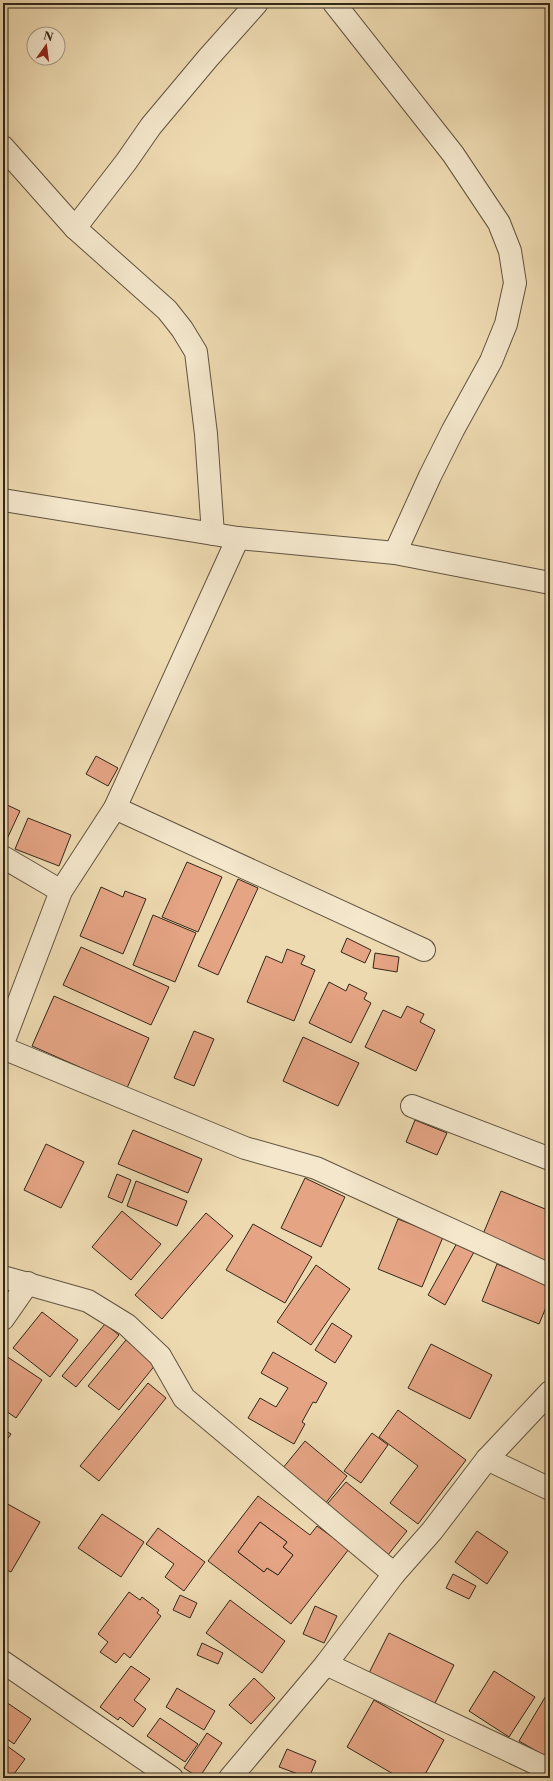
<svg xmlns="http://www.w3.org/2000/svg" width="553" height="1781" font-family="'Libre Caslon Text',serif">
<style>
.building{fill:#e5a484;stroke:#32281a;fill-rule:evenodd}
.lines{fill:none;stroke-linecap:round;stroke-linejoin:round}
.minor-casing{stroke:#615440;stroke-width:24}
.minor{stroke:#f4e7cc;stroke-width:22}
</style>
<rect width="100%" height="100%" fill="#eedab1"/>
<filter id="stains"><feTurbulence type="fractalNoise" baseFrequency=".005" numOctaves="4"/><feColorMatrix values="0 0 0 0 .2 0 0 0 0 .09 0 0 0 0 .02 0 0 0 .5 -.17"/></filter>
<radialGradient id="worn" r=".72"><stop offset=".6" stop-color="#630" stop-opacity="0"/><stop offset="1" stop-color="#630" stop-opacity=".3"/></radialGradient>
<!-- building -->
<g class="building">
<path d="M96,756L118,768L108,786L86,774Z"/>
<path d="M3,803L20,811L7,839L3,837Z"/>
<path d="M28,818L71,835L59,866L15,849Z"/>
<path d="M187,862L222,877L198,932L162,917Z"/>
<path d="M238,879L258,888L218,975L198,966Z"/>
<path d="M101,887L123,897L125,891L146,899L123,954L80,936Z"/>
<path d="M153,915L196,933L175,982L133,965Z"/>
<path d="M347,938L371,950L365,963L341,952Z"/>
<path d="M81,947L169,987L151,1025L63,985Z"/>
<path d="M287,949L305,956L301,964L315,970L294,1021L247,1002L266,956L282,963Z"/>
<path d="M375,953L399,957L397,972L373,968Z"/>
<path d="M329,982L346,991L349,984L367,993L364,999L371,1003L351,1043L309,1023Z"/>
<path d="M54,996L149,1038L127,1088L32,1046Z"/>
<path d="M407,1006L424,1014L420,1022L435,1030L416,1071L365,1047L383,1010L401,1018Z"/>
<path d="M194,1031L214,1039L194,1086L174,1078Z"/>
<path d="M303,1037L359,1063L338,1106L283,1081Z"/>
<path d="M415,1120L447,1133L437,1155L406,1142Z"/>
<path d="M133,1130L202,1159L188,1193L118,1164Z"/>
<path d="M46,1144L84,1162L61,1208L24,1190Z"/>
<path d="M117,1174L131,1180L122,1203L108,1197Z"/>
<path d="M305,1178L345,1197L321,1247L281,1228Z"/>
<path d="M136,1181L187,1201L177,1226L127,1206Z"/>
<path d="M501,1191L550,1211V1263L483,1234Z"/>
<path d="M122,1211L161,1244L131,1280L92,1247Z"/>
<path d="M206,1213L233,1236L162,1319L135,1295Z"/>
<path d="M398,1219L443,1237L422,1287L378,1269Z"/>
<path d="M253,1224L312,1257L285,1303L226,1270Z"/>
<path d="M457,1243L474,1252L445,1305L428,1295Z"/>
<path d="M497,1264L550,1286V1298L539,1324L482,1301Z"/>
<path d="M316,1265L350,1289L311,1345L277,1322Z"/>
<path d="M42,1312L78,1340L50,1377L13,1348Z"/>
<path d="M332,1323L352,1336L335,1363L315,1350Z"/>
<path d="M105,1324L119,1335L76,1387L62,1376Z"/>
<path d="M126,1340L156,1364L119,1410L88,1386Z"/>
<path d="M431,1344L492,1375L470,1419L408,1388Z"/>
<path d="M273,1352L327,1383L316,1403L313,1402L302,1422L305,1424L294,1444L248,1418L260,1398L276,1407L288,1388L261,1373Z"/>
<path d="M3,1354L42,1380L16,1418L3,1409Z"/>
<path d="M148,1383L166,1398L99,1481L80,1466Z"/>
<path d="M398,1410L466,1460L418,1524L390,1503L418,1466L379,1437Z"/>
<path d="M3,1429L11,1434L3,1445Z"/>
<path d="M372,1433L388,1445L361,1483L344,1471Z"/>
<path d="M305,1441L347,1476L321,1509L278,1474Z"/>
<path d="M346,1482L407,1531L384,1560L322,1510Z"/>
<path d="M258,1496L310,1535L317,1526L349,1549L291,1624L208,1561ZM260,1522L287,1542L283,1547L293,1555L278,1575L267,1568L264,1572L238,1552Z"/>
<path d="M4,1502L40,1522L11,1572L3,1568Z"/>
<path d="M102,1514L144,1542L121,1577L78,1548Z"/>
<path d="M260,1522L287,1542L283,1547L293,1555L278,1575L267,1568L264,1572L238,1552Z"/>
<path d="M158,1528L205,1562L184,1591L165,1577L174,1564L146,1544Z"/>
<path d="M477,1531L508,1552L487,1584L455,1562Z"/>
<path d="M453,1574L476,1586L469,1599L446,1588Z"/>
<path d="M129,1592L140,1600L142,1597L159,1610L157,1613L161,1616L130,1658L124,1653L116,1663L100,1652L108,1642L98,1634Z"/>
<path d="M180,1595L197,1603L190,1618L173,1610Z"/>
<path d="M230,1600L285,1641L262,1673L206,1633Z"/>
<path d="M315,1606L337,1616L324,1643L303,1634Z"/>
<path d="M389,1633L454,1665L434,1705L369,1673Z"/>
<path d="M202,1643L223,1653L218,1664L197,1655Z"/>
<path d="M131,1666L150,1679L134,1700L146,1709L133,1727L120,1717L118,1720L100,1707Z"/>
<path d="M494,1671L535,1697L509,1737L469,1711Z"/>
<path d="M254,1678L275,1698L251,1724L229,1705Z"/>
<path d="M177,1688L215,1711L204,1730L166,1707Z"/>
<path d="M550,1689V1759L519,1741Z"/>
<path d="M3,1700L31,1719L14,1744L3,1736Z"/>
<path d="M374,1700L444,1740L423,1778H400L347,1747Z"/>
<path d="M160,1718L198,1744L185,1762L147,1736Z"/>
<path d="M207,1733L222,1743L199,1778L184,1768Z"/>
<path d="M3,1743L25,1759L11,1778H3Z"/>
<path d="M287,1749L316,1761L309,1778L279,1767Z"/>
</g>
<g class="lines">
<!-- minor casing -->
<g class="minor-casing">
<g id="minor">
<path d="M334,3L453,154L499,223L510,251L515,283L506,324L491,361L453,430L430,476L395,553"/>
<path d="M3,147L75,228L167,310L182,329L196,352L206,434L213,534"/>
<path d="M75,228L126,162L151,126L208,58L257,3"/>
<path d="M3,500L238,538L395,553L550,583"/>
<path d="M115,808L424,950"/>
<path d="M3,857L61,891"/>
<path d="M3,1043L61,891L115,808L238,538"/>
<path d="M3,1048L245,1148L316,1168L550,1275"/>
<path d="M412,1106L550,1159"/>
<path d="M3,1277L88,1301L127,1325L160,1356L184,1398L394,1574"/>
<path d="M3,1319L28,1283"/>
<path d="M487,1459L550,1489"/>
<path d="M3,1662L172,1778"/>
<path d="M326,1664L550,1770"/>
<path d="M230,1778L326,1664L394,1574L432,1531L487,1459L550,1392"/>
</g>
</g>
<!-- minor -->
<use href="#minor" class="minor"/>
</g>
<!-- margin -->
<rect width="553" height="1781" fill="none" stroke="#eedab1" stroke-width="16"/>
<rect x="4" y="4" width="545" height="1773" fill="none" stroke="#32281a" stroke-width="2"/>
<rect x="8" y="8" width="537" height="1765" fill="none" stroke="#32281a"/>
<!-- north arrow -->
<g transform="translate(46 46) rotate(14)"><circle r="19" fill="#f4e7cc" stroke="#a69b85"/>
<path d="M0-3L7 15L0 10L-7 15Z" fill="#8f2418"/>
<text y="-6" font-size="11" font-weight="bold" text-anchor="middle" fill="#32281a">N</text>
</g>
<rect width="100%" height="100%" filter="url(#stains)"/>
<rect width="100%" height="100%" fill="url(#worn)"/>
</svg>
